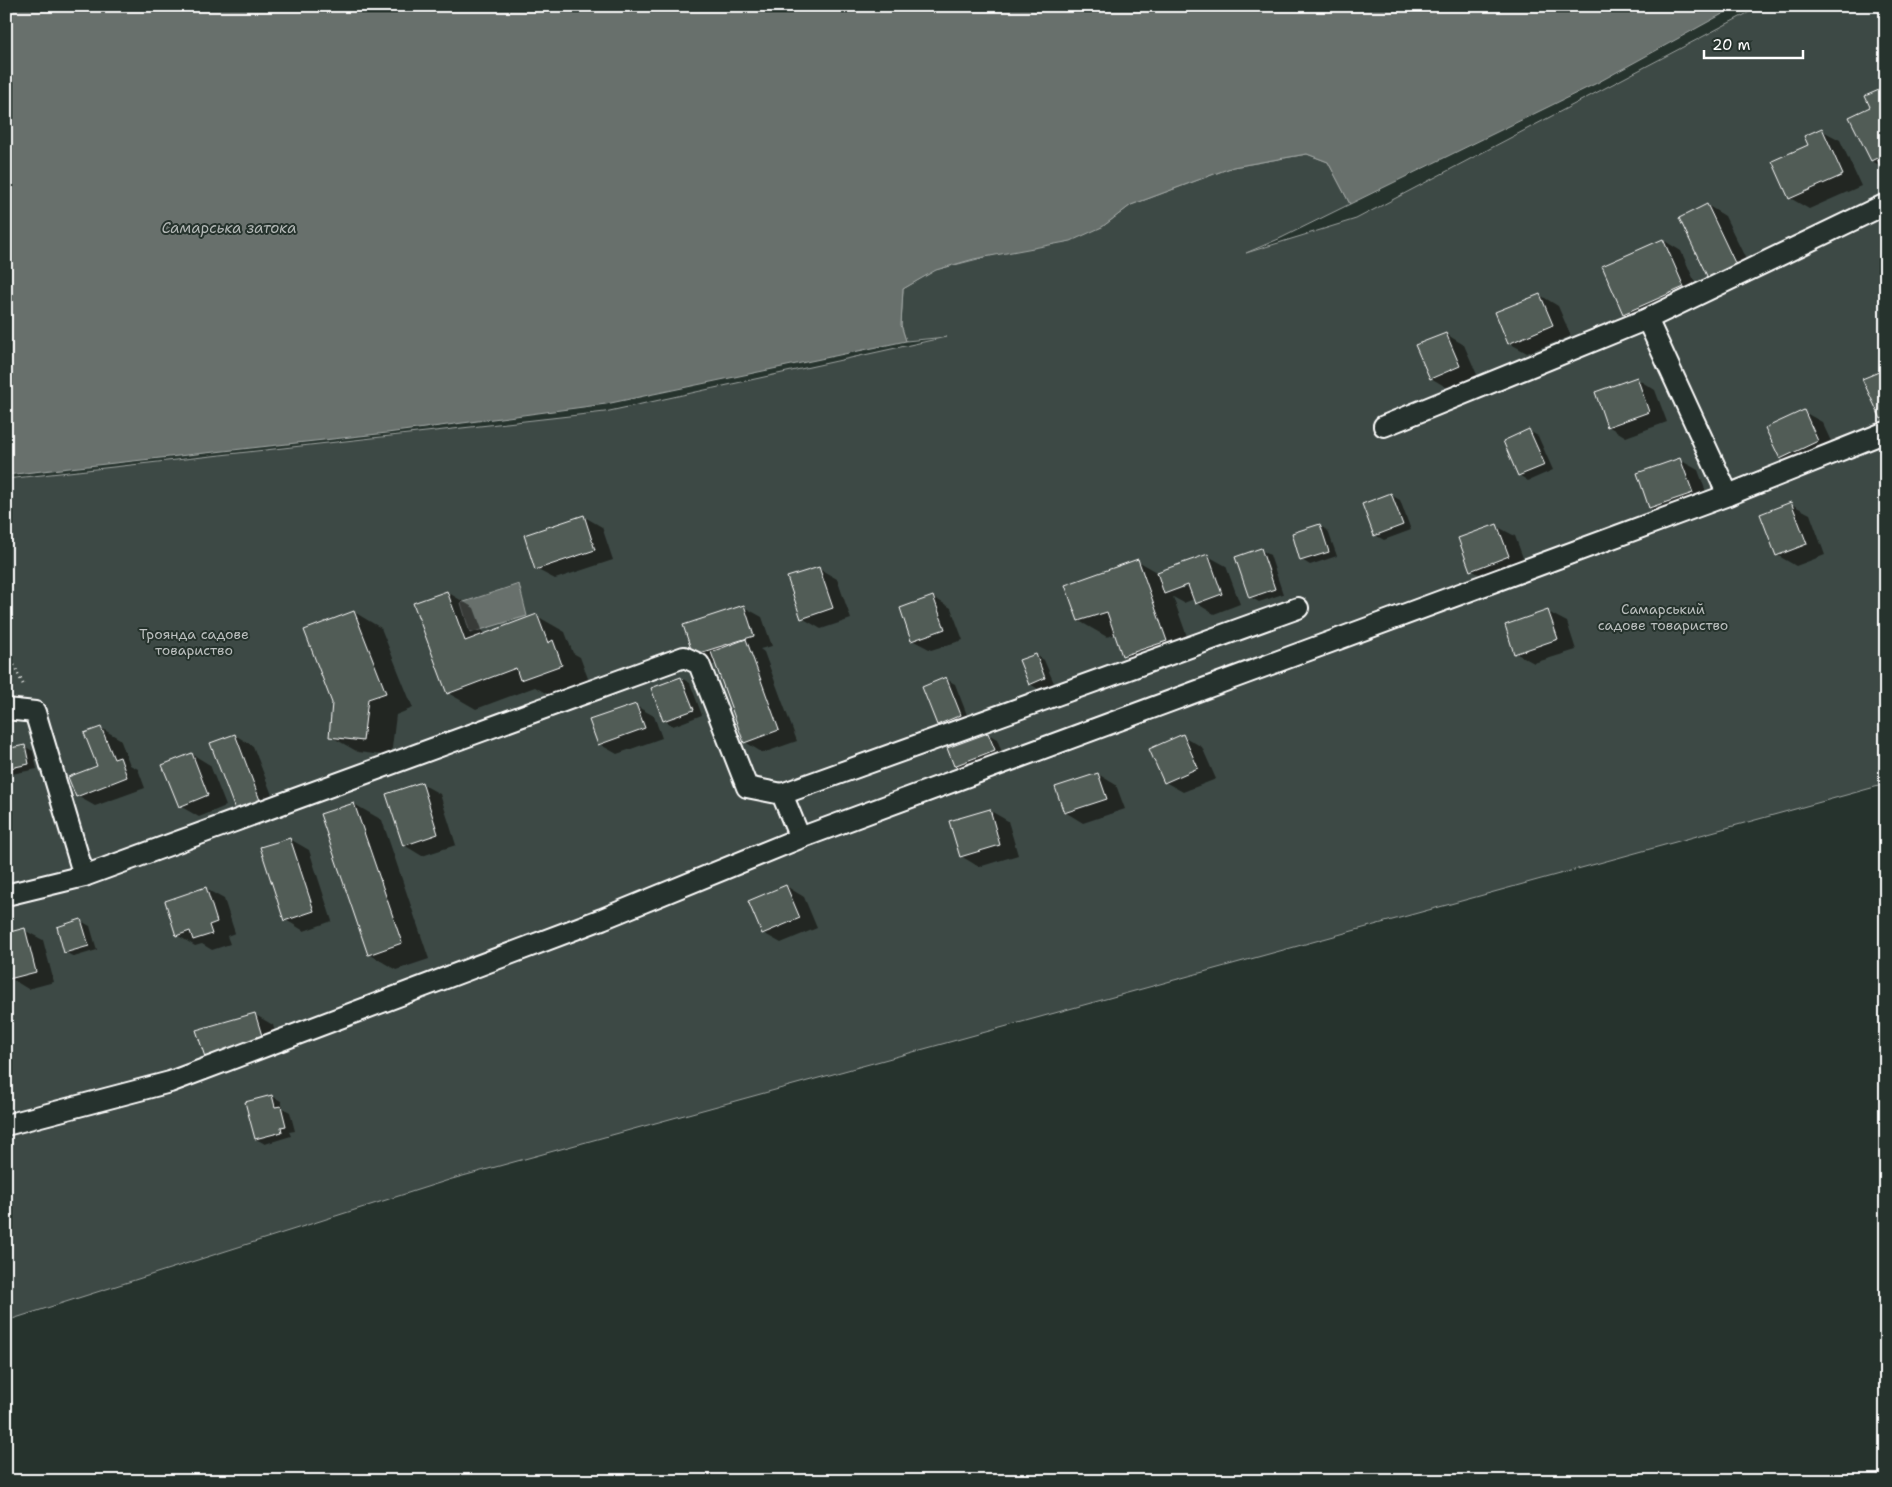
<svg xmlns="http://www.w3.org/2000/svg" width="1892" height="1487" font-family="'Shantell Sans',sans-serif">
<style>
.green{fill:#3e4944;stroke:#9ea4a2}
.water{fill:#67706c;stroke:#a4a9a7}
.shadow{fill:#0007;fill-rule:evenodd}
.building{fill:#515c57;stroke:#fff}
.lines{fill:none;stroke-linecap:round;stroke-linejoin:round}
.lane-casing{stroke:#fff;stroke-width:24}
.path{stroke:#fff;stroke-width:3;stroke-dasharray:1 4;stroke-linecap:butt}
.lane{stroke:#26332d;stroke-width:20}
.labels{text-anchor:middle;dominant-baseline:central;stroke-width:4;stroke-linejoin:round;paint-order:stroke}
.park-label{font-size:14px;fill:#bbbfbe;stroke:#26332d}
.water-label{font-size:15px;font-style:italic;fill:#b3b8b6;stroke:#26332d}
</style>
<rect width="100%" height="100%" fill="#26332d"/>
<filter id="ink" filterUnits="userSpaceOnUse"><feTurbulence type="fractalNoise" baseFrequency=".02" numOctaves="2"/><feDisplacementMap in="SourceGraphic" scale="10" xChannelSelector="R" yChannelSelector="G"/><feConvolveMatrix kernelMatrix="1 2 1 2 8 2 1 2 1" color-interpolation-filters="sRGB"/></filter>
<g filter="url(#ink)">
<!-- green -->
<path class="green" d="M1761,6H1886V784L452,1179L6,1321V479L605,412L946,337L906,341L901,325L903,289L935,270L1102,227L1131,205L1233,167L1307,154L1328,162L1350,204L1281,238L1246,253L1356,219Z"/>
<!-- water -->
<g class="water">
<path d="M6,6H1737L1597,83L1350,204L1328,162L1307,154L1233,167L1131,205L1102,227L1071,241L974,259L936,270L903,289L901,325L906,341L606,404L387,433L6,475Z"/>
<path d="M519,584L527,616L470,633L461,603Z"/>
</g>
<!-- shadow -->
<g class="shadow">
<path d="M1886,88V169L1872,161L1851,118L1872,107Z"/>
<path d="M1821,130L1840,140L1861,186L1809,209L1790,198L1774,162L1810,146Z"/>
<path d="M1707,205L1725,216L1754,276L1728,288L1709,278L1680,218Z"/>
<path d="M1663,240L1681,251L1702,298L1643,324L1624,313Z"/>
<path d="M1540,295L1558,306L1571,336L1527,353L1509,343Z"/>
<path d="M1446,334L1464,345L1478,377L1449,389L1431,378Z"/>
<path d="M1637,379L1655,390L1667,422L1626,437L1608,426Z"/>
<path d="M1804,412L1822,422L1836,452L1799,469L1781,458Z"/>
<path d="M1529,431L1538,436L1553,470L1528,481L1519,475L1504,441Z"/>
<path d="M1680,460L1698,470L1710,503L1669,518L1650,508L1639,474Z"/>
<path d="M1391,495L1400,500L1411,530L1384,540L1375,535Z"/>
<path d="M1791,504L1810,514L1825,555L1796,566L1777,555Z"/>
<path d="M583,516L602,527L613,560L555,579L536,569Z"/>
<path d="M1319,525L1328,531L1337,556L1310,565L1302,560Z"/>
<path d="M1496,526L1515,536L1526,566L1490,580L1471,570Z"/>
<path d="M1261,550L1270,555L1283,594L1259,602L1250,597Z"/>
<path d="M1208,556L1226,566L1240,604L1214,614L1196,603L1194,599L1184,603L1173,597L1194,656L1151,671L1123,655L1116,634L1107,637L1079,621L1067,585L1138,561L1159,573ZM1193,581L1194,584L1177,590V588Z"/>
<path d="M818,568L837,579L851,619L821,629L802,618Z"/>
<path d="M447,592L474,608L484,635L537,616L565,632L573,653L580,657L589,681L549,695L535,687L476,709L448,693Z"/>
<path d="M933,597L951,608L963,640L931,650L912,640Z"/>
<path d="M744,607L762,617L772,646L760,649L764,652L797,741L763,753L745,742L716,664L712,665L694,654Z"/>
<path d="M354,612L381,628L413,708L396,715L391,756L358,752L330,736Z"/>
<path d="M1548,612L1567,622L1576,650L1534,663L1515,653Z"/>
<path d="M1036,655L1044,660L1054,683L1038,689L1030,684Z"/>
<path d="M681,678L690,683L702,715L673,726L664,720Z"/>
<path d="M946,679L955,684L969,720L947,729L938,724Z"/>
<path d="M636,706L654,716L662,738L617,754L599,744Z"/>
<path d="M101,728L120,739L130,765L138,769L145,788L95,806L77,796L98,767Z"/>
<path d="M988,734L997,739L1003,755L964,770L955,765Z"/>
<path d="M235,735L253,746L279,813L255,822Z"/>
<path d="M1183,736L1202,747L1216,779L1183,792L1165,782Z"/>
<path d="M24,746L33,751L37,769L12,774L6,771V750Z"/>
<path d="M192,754L210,765L226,806L199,817L180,806Z"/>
<path d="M1098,774L1116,785L1125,809L1083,823L1065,812Z"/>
<path d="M422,784L440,794L456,845L422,856L404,845Z"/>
<path d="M354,804L382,820L429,959L396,970L369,954Z"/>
<path d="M989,810L1008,821L1018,855L979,867L961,856Z"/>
<path d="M290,839L309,850L332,921L304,931L286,920Z"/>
<path d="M786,886L804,897L817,928L781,943L763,933Z"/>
<path d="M206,889L224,899L235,933L227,936L230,944L212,950L202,944L195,946L177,935Z"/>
<path d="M81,921L90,926L97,950L74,957L65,952Z"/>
<path d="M24,930L43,940L54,982L28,989L10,978Z"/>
<path d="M254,1014L273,1025L280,1049L224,1067L206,1056Z"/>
<path d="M272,1096L281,1101L283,1108L290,1112L295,1131L289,1132L291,1136L265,1144L256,1139Z"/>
</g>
<!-- building -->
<g class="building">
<path d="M1886,87V166L1881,168L1877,158L1871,161L1849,117L1870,107L1865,96Z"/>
<path d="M1822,128L1843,175L1789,199L1772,161L1808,145L1804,136Z"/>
<path d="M1707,204L1736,265L1708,278L1679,218Z"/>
<path d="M1663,239L1684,287L1623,314L1602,266Z"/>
<path d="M1540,294L1553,325L1508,344L1495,312Z"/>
<path d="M1446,333L1460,366L1430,379L1415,345Z"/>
<path d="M1886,369V417L1881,419L1862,379Z"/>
<path d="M1637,377L1649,412L1607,427L1595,392Z"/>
<path d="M1804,410L1818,441L1780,459L1765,428Z"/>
<path d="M1529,429L1545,465L1518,476L1503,441Z"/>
<path d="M1680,458L1693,493L1649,508L1637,473Z"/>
<path d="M1391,493L1403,525L1374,536L1362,504Z"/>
<path d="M1791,502L1807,544L1776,556L1760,514Z"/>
<path d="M584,515L595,550L535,570L524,535Z"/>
<path d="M1320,524L1329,552L1300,561L1292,533Z"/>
<path d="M1497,524L1509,556L1470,571L1458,538Z"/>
<path d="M1261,548L1275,589L1249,598L1235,557Z"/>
<path d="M1208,554L1222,594L1195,604L1188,585L1164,594L1157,572Z"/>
<path d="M1138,559L1167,641L1122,656L1107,612L1078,621L1065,585Z"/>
<path d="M819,567L833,608L801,619L787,577Z"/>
<path d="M447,591L465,641L537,614L548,643L553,640L562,665L520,680L516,668L447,694L413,603Z"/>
<path d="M933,596L945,629L911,641L900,608Z"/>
<path d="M744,605L754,636L693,655L683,625Z"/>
<path d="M1548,610L1558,639L1514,654L1505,625Z"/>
<path d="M354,611L386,693L368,699L363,741L329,737L332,703L304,630Z"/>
<path d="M746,639L779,730L744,743L711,652Z"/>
<path d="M1036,654L1045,678L1029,685L1019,660Z"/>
<path d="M681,677L694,710L663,721L651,688Z"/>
<path d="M946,677L961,715L937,725L922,687Z"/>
<path d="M636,704L645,728L598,745L589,720Z"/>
<path d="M101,727L114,759L120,757L127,777L76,797L68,777L97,766L84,733Z"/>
<path d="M988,733L995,750L954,766L947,748Z"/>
<path d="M235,734L261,803L236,812L210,743Z"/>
<path d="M1183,734L1198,768L1164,783L1149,749Z"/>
<path d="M25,745L29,764L6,769V749Z"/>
<path d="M192,753L208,795L179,807L162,765Z"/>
<path d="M1098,773L1107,799L1064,813L1055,787Z"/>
<path d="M422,782L438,834L403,846L386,794Z"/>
<path d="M354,803L402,943L368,955L320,814Z"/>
<path d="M990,809L1000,845L960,857L949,821Z"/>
<path d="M290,838L314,911L284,921L260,847Z"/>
<path d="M786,885L800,918L762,934L748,901Z"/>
<path d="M206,887L217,922L209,925L212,934L193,940L190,931L176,936L165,901Z"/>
<path d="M81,919L89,946L64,953L57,927Z"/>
<path d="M25,928L36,972L9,979L6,970V933Z"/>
<path d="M255,1013L263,1039L205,1057L196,1030Z"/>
<path d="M272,1095L275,1107L281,1106L286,1126L281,1127L282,1132L255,1139L245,1102Z"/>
</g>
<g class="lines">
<!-- lane casing -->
<g class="lane-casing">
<g id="lane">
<path d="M1384,426L1647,319"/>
<path d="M1728,495L1647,319L1886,204"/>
<path d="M6,709L35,712L84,876"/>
<path d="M782,794L1298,608"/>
<path d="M6,895L84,876L684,657L699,664L747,787L782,794L800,838"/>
<path d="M6,1125L170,1082L602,919L800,838L1728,495L1886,432"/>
</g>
</g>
<!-- path -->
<path class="path" d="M6,621L12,661L23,684"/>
<!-- lane -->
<use href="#lane" class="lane"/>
</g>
</g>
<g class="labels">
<!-- park labels -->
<g class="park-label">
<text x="1663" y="609">Самарський<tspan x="1663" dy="16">садове товариство</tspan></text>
<text x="194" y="634">Троянда садове<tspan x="194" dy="16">товариство</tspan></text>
</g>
<!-- water labels -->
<g class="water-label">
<text x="229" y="228">Самарська затока</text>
</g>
</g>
<!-- margin -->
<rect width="1892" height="1487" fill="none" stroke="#26332d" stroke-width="25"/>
<rect x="12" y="12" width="1867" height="1462" fill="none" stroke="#fff" stroke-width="2" filter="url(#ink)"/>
<!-- scale -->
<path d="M1704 50v8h99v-8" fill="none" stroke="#ffffff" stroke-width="2.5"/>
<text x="1712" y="50" font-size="15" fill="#ffffff" stroke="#26332d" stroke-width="4" paint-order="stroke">20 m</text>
</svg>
